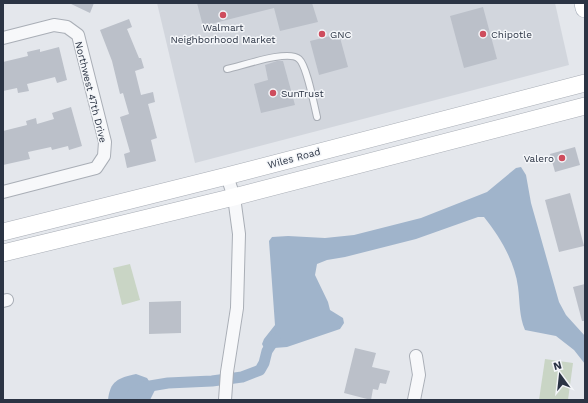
<svg xmlns="http://www.w3.org/2000/svg" width="588" height="403" font-family="'Work Sans',sans-serif">
<style>
.built{fill:#d2d6dd}
.green{fill:#c9d5c5}
.water{fill:#a0b4cb}
.lines{fill:none;stroke-linecap:round;stroke-linejoin:round}
.canal{stroke:#a0b4cb;stroke-width:11}
.building{fill:#bbc0c9}
.lane-casing{stroke:#a9aeb6;stroke-width:8}
.street-casing{stroke:#a9aeb6;stroke-width:14}
.secondary-casing{stroke:#a9aeb6;stroke-width:18}
.primary-casing{stroke:#a3abb7;stroke-width:20}
.lane{stroke:#f7f8fa;stroke-width:6}
.street{stroke:#f7f8fa;stroke-width:12}
.secondary{stroke:#fff;stroke-width:17}
.primary{stroke:#fff;stroke-width:19}
.poi-dot{fill:#ce4c5d;stroke:#f4f6f9;stroke-width:1.5}
.labels{text-anchor:middle;dominant-baseline:central;stroke-width:3;stroke-linejoin:round;paint-order:stroke}
.poi-label{font-size:10px;fill:#2b3444;stroke:#f4f6f9;text-anchor:start}
.street-label{font-size:10px;fill:#2b3444;stroke:#f4f6f9}
</style>
<rect width="100%" height="100%" fill="#e4e7ec"/>
<!-- built -->
<path class="built" d="M157,3H555L569,65L195,163Z"/>
<!-- green -->
<g class="green">
<path d="M130,264L140,300L122,305L113,268Z"/>
<path d="M545,359L573,363L568,400H539Z"/>
</g>
<!-- water -->
<g class="water">
<path d="M521,167L526,175L531,203L559,302L566,315L585,336V364L574,350L556,336L525,330C519,316 520,302 518,287C515,262 500,237 484,217H478L416,239L345,257L327,260L317,264L315,275L328,302L330,310L343,318L344,323L340,329L287,347L274,348L267,351L265,350L262,344L264,339L275,325L269,241L272,237L288,236L325,238L354,235L421,218L487,192L516,168Z"/>
<path d="M136,374L147,378L155,390L150,400H108C110,381 118,378 136,374Z"/>
</g>
<g class="lines">
<!-- canal -->
<path class="canal" d="M129,400L134,392L144,387L168,383L212,381L242,377L260,370L264,363L267,351L275,339"/>
</g>
<!-- building -->
<g class="building">
<path d="M69,3H94L90,13Z"/>
<path d="M197,3H312L318,22L280,31L274,8L203,26Z"/>
<path d="M483,7L497,59L464,68L450,16Z"/>
<path d="M129,19L132,27L127,29L139,58H141L144,68L135,71L141,95L153,92L155,102L148,104L157,138L151,140L156,161L127,168L124,154L130,152L120,117L129,114L123,93L120,94L112,61L100,30Z"/>
<path d="M339,34L348,67L319,75L310,41Z"/>
<path d="M59,47L67,80L57,83L55,77L27,84L29,91L18,93L17,88L3,91V62L28,56L27,52L40,49V52Z"/>
<path d="M277,61H283L295,105L261,113L254,84L268,80L265,65Z"/>
<path d="M71,107L82,146L69,150L68,146L52,150L51,147L28,152L30,159L3,165V131L27,125L26,121L36,118L37,124L54,119L52,113Z"/>
<path d="M575,147L580,165L555,172L550,154Z"/>
<path d="M570,193L584,246L559,252L545,200Z"/>
<path d="M585,284V321H582L573,287Z"/>
<path d="M181,301V333L149,334V302Z"/>
<path d="M355,348L376,353L372,367L390,371L386,384L380,383L378,390L373,389L371,400L344,393Z"/>
</g>
<g class="lines">
<!-- lane casing -->
<g class="lane-casing">
<path id="lane" d="M227,69C242,66 288,49 299,59C307,66 314,105 317,117"/>
</g>
<!-- street casing -->
<g class="street-casing">
<g id="street">
<path d="M3,38L54,25L67,27L78,35L105,142L104,156L96,168L3,192"/>
<path d="M3,301L7,300"/>
<path d="M225,400L227,372L237,308L239,234L234,197L227,176"/>
<path d="M414,400L419,375L416,356"/>
</g>
</g>
<!-- secondary casing -->
<g class="secondary-casing">
<g id="secondary">
<path d="M3,232L227,176L585,83"/>
<path d="M3,253L234,197L585,106"/>
</g>
</g>
<!-- primary casing -->
<g class="primary-casing">
<path id="primary" d="M584,3L585,8"/>
</g>
<!-- lane -->
<use href="#lane" class="lane"/>
<!-- street -->
<use href="#street" class="street"/>
<!-- secondary -->
<use href="#secondary" class="secondary"/>
<!-- primary -->
<use href="#primary" class="primary"/>
</g>
<!-- markers -->
<g class="poi-dot">
<circle cx="223" cy="15" r="4"/>
<circle cx="322" cy="34" r="4"/>
<circle cx="483" cy="34" r="4"/>
<circle cx="273" cy="93" r="4"/>
<circle cx="562" cy="158" r="4"/>
</g>
<g class="labels">
<!-- poi labels -->
<g class="poi-label">
<text x="223" y="27" text-anchor="middle">Walmart<tspan x="223" dy="12">Neighborhood Market</tspan></text>
<text x="330" y="34">GNC</text>
<text x="491" y="34">Chipotle</text>
<text x="281" y="93">SunTrust</text>
<text x="554" y="158" text-anchor="end">Valero</text>
</g>
<!-- street labels -->
<g class="street-label">
<text transform="translate(91 92) rotate(76)">Northwest 47th Drive</text>
<text transform="translate(294 158) rotate(-15)">Wiles Road</text>
</g>
</g>
<!-- border -->
<rect width="588" height="403" fill="none" stroke="#2b3444" stroke-width="8"/>
<!-- north arrow -->
<g transform="translate(560 375) rotate(345)" stroke="#f4f6f9" stroke-width="3" paint-order="stroke">
<path d="M0-3L7 15L0 10L-7 15Z" fill="#2b3444"/>
<text y="-6" font-size="11" font-weight="bold" text-anchor="middle" fill="#2b3444">N</text>
</g>
</svg>
